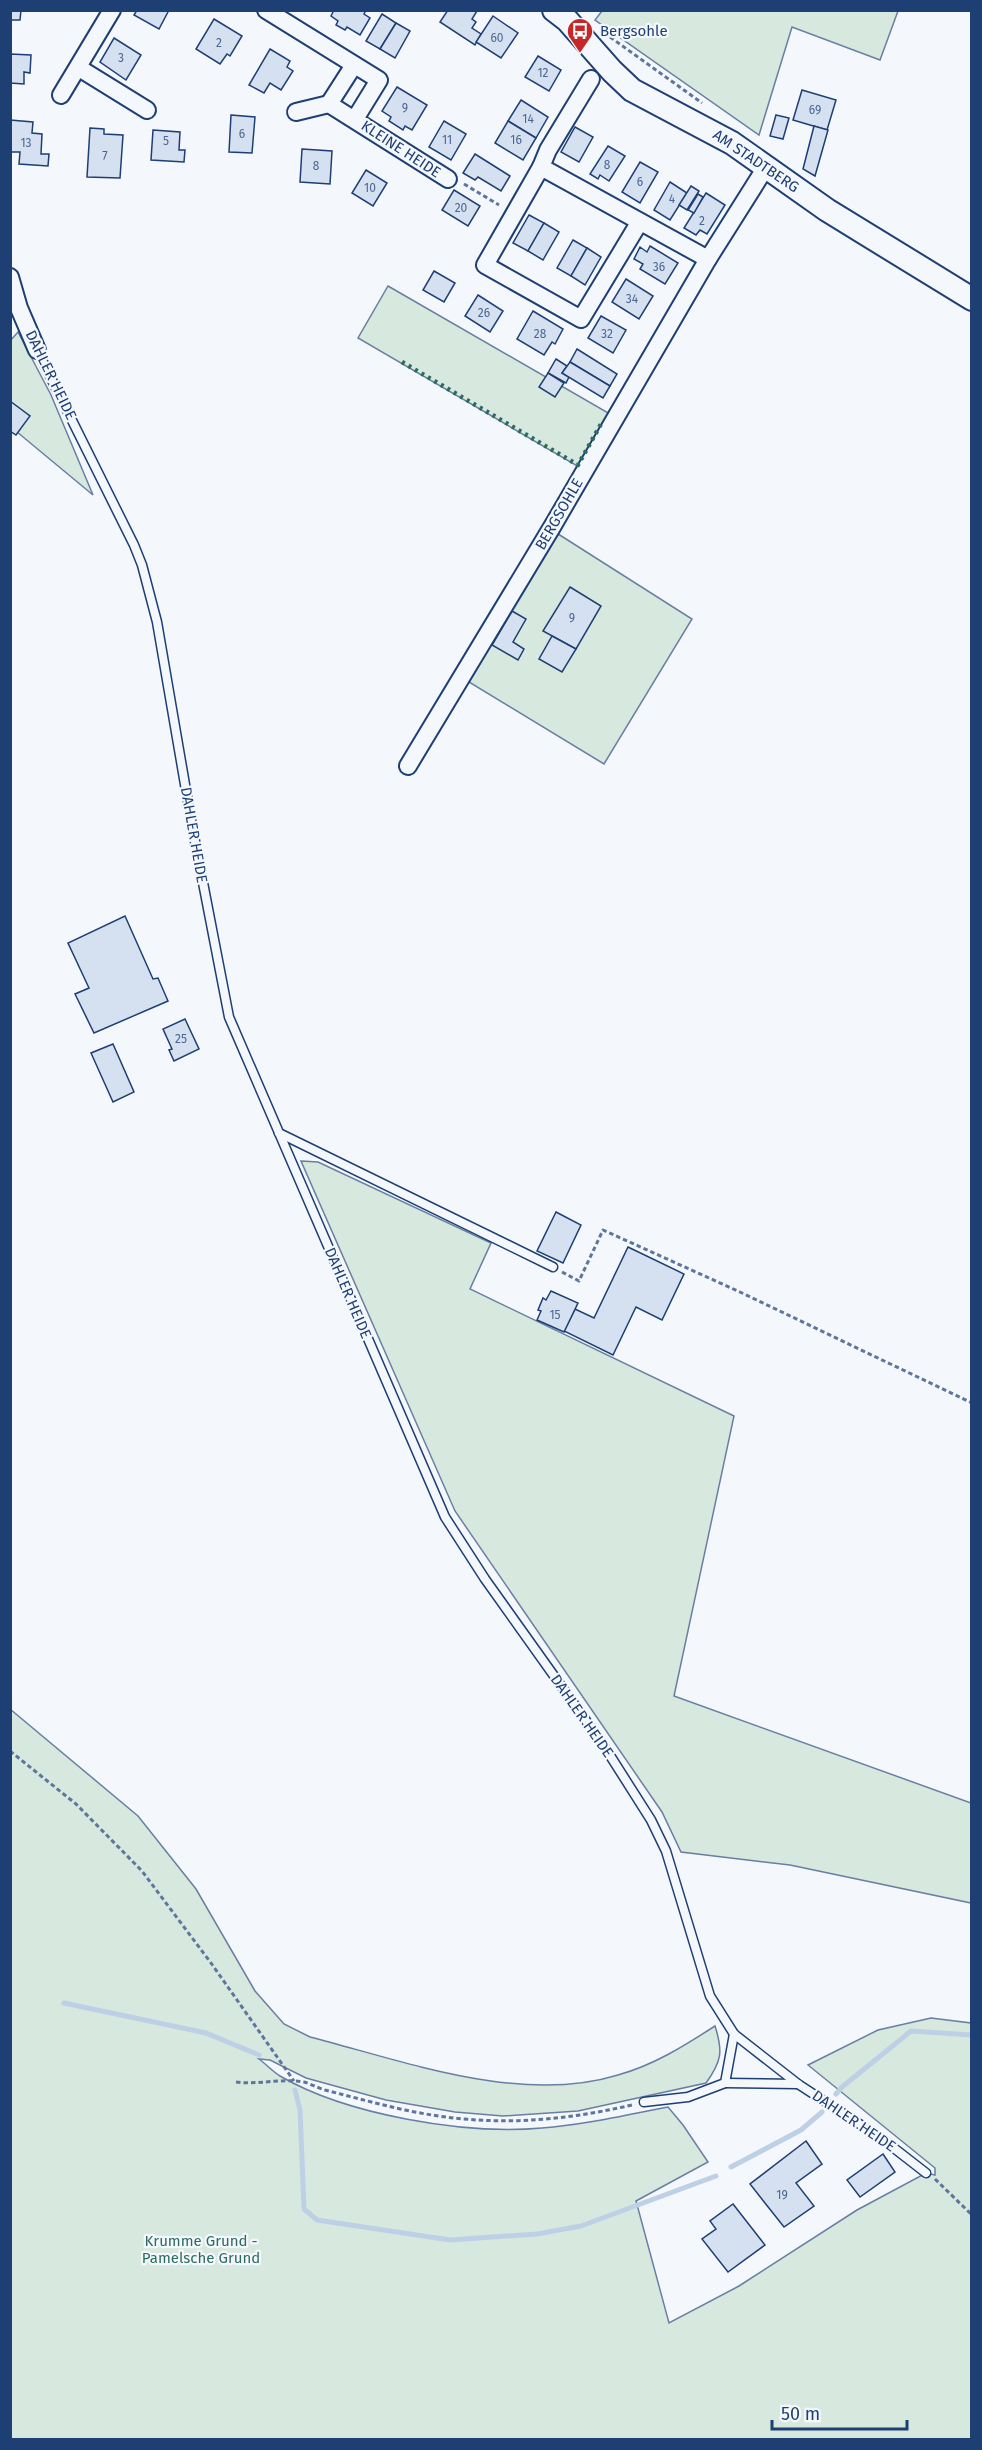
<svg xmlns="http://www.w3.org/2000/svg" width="982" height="2450" font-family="'Fira Sans',sans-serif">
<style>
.green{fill:#d7e8df;stroke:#687fa3;stroke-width:1.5}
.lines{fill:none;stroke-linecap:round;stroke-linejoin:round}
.stream{stroke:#bed0e5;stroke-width:5}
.building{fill:#d5e0f0;stroke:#1d3f73;stroke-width:1.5}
.lane-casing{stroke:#1d3f73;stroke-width:11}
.street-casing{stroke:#1d3f73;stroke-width:20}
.secondary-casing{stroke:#1d3f73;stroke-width:26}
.path{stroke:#5e769c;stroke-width:3;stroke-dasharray:4.5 3;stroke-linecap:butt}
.lane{stroke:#f4f7fb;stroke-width:8}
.street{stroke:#f4f7fb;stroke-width:16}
.secondary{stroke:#f4f7fb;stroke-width:22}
.hedge{stroke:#2c6c60;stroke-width:4.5;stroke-dasharray:3 4.5;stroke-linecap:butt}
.labels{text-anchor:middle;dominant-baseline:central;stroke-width:4.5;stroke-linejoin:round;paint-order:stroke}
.number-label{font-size:12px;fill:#4b6792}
.poi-label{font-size:15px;fill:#1d3f73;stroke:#f4f7fb;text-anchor:start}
.street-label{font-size:15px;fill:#1d3f73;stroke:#f4f7fb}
.park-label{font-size:15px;fill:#2c6c60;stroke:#f4f7fb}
</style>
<rect width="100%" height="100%" fill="#f4f7fb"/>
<!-- green -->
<g class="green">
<path d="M602,11V10L898,11L880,60L792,27L759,135L595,20Z"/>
<path d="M388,286L610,414L579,467L358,338Z"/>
<path d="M18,332L51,395L93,495L11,427L10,341Z"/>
<path d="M555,532L692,619L604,764L464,679Z"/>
<path d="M301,1161L318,1162L491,1243L470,1289L734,1416L674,1696L971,1803V1903L790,1865L681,1852L662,1812L455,1511Z"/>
<path d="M10,1709L138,1816L196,1889L255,1991L284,2024L310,2037C404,2061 521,2105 618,2075C654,2065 684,2046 715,2026C723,2051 722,2061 706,2083L578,2111L503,2116L455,2112L386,2100L306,2078L270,2060L259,2059C266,2064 273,2072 280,2076C347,2115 465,2135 542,2128C584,2125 626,2115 668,2107L683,2125L708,2162L636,2201L669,2323L739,2286L857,2210L926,2173L935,2175V2168L808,2065L878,2030L931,2018L971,2023V2439H11Z"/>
</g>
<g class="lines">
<!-- stream -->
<g class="stream">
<path d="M64,2003L206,2033L259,2055"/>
<path d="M295,2090L300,2110L304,2209L317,2220L450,2240L537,2234L581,2226L716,2176"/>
<path d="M836,2094L842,2087L911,2031L972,2035"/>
<path d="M731,2167L801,2130L822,2112"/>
</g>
</g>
<!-- building -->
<g class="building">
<path d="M10,10H21L20,20H10Z"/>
<path d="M137,10H169L159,29L134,15Z"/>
<path d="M334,10H366L364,14L370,18L360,35L347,27L345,30L336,25L338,21L331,16Z"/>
<path d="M448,10L477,11L472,19L476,22L472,28L481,34L475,45L440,22Z"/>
<path d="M382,14L396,23L380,49L366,41Z"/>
<path d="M493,16L518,33L501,58L476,42Z"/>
<path d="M214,19L242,36L230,56L227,54L220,64L196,49Z"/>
<path d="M396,23L410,31L395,58L380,49Z"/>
<path d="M114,38L141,55L126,80L100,62Z"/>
<path d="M270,49L290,61L287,67L293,71L281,90L270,83L264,93L249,85Z"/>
<path d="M10,54L31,55L30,73L24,72V84L10,83Z"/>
<path d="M538,56L561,70L549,91L525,77Z"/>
<path d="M397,87L427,105L412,130L405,126L403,130L389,121L391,117L382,111Z"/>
<path d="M802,90L836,100L827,130L793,120Z"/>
<path d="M521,100L548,117L536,138L508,121Z"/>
<path d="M231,115L255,117L252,153L229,152Z"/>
<path d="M776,115L789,118L783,139L770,136Z"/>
<path d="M10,120L33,122L32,133L42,134L41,154H49L48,166L19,164L20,152H10Z"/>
<path d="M444,121L466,134L451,160L429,147Z"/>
<path d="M508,121L536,138L523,160L495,143Z"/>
<path d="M814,126L828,130L815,176L803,169Z"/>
<path d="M575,127L593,137L579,162L561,152Z"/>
<path d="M90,128L104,129V134L123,135L120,178L87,177Z"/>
<path d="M153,130L180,132L179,150H185L184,162L151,160Z"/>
<path d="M608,146L625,156L609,181L600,175L598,179L590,174Z"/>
<path d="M302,149L332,151L330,184L300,182Z"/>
<path d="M475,154L510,176L501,191L478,177L475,180L463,173Z"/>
<path d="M640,162L658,172L640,203L622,192Z"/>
<path d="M366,170L387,183L373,206L352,193Z"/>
<path d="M670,182L687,193L670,220L654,210Z"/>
<path d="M691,186L699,191L687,210L679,205Z"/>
<path d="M454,190L480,206L468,226L442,210Z"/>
<path d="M706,193L725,205L707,234L700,230L696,235L684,228Z"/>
<path d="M698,194L703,197L694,213L688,210Z"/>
<path d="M529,215L544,223L528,251L513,243Z"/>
<path d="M544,223L559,232L543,260L528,251Z"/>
<path d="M573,240L587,248L571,276L557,268Z"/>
<path d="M650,246L678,263L665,284L640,269L643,264L634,259L640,247L647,252Z"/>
<path d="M587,248L601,257L585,285L571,276Z"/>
<path d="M434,271L455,283L444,302L423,290Z"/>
<path d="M626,279L653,296L639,319L612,302Z"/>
<path d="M478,295L503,311L490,332L465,316Z"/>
<path d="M533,311L563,329L555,344L552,342L544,355L517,339Z"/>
<path d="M601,316L626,330L613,353L588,338Z"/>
<path d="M577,349L617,374L610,386L570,362Z"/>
<path d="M556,359L567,366L562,373L569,377L566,383L548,373Z"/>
<path d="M570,362L610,386L603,398L562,373Z"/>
<path d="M548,373L564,383L555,397L539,387Z"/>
<path d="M10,401L30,416L16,435L10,431Z"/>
<path d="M570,587L601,606L576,649L543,631Z"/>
<path d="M512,611L526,619L513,642L524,649L518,660L492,645Z"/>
<path d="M552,636L576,649L562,672L539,659Z"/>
<path d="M125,916L153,979L158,978L168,1001L94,1033L75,994L89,988L68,943Z"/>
<path d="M185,1019L199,1049L174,1061L169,1050L172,1049L163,1029Z"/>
<path d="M113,1044L134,1092L113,1102L91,1053Z"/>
<path d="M556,1212L581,1225L563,1263L537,1251Z"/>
<path d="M628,1247L684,1274L662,1320L636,1307L613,1355L564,1331L575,1309L594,1318Z"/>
<path d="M551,1291L578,1303L564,1332L537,1320L541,1311L538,1310L543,1298L546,1300Z"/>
<path d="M806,2141L822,2164L796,2183L814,2206L784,2227L750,2184Z"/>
<path d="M883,2154L895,2172L860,2197L847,2180Z"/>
<path d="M733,2204L765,2245L728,2272L702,2239L716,2229L710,2221Z"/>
</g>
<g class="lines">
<!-- lane casing -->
<g class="lane-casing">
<g id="lane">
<path d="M37,350L134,545L142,565L157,622L193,831L229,1017L445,1517L485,1579L604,1746L651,1820L666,1851L710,1996L734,2034L798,2084L881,2138L926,2173"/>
<path d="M279,1133L553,1267"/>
<path d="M725,2083L798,2084"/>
<path d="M644,2102L688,2097L725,2083L734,2034"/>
</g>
</g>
<!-- street casing -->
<g class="street-casing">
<g id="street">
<path d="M266,10L379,80L355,119"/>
<path d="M354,65L329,104L448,179"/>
<path d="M79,68L147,110"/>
<path d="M61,95L112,10"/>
<path d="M296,112L329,104"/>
<path d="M541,167L548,150L591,79"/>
<path d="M639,223L581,319L485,265L541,167L708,259"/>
<path d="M10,277L19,308L37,350"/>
<path d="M408,766L552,527L708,259L766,167"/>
</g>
</g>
<!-- secondary casing -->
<g class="secondary-casing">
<path id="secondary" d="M554,10L567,20L612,71L632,90L732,143L827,210L972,299"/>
</g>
<!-- path -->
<g class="path">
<path d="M610,37L702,103"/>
<path d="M464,184L499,205"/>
<path d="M562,1272L579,1281L603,1230L740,1292L972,1403"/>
<path d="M10,1751L76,1804L142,1871L211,1963L294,2081"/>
<path d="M236,2082C259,2085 281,2078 304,2082C311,2084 318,2088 325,2090C352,2097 378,2104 405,2110C485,2127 553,2123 632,2105"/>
<path d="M935,2179L972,2215"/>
</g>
<!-- lane -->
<use href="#lane" class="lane"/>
<!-- street -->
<use href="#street" class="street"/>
<!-- secondary -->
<use href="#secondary" class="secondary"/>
<!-- hedge -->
<path class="hedge" d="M402,362L578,465L601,424"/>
</g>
<!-- icons -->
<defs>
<g id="bus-pin" transform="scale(1.35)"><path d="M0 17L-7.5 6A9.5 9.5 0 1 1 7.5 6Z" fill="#c62828" stroke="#f4f7fb"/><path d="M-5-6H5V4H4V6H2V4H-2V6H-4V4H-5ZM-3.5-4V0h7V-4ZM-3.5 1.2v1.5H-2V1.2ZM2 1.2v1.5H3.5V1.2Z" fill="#fff"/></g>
</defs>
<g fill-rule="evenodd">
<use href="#bus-pin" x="580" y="31"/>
</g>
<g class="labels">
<!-- number labels -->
<g class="number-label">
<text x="497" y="38">60</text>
<text x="219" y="43">2</text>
<text x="121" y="58">3</text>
<text x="543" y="73">12</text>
<text x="405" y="108">9</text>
<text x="815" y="110">69</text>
<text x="528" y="119">14</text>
<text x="242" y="134">6</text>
<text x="447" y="140">11</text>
<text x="516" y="140">16</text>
<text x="166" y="141">5</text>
<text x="26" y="143">13</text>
<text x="105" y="156">7</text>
<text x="607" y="165">8</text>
<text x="316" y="166">8</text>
<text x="640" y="182">6</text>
<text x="370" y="188">10</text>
<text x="672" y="199">4</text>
<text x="461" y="208">20</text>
<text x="702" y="221">2</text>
<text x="659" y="267">36</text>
<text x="632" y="299">34</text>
<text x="484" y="313">26</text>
<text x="540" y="334">28</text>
<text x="607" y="334">32</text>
<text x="572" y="618">9</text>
<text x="181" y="1039">25</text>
<text x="555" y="1315">15</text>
<text x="782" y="2195">19</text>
</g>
<!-- poi labels -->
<g class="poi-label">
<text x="600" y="31">Bergsohle</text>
</g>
<!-- street labels -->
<g class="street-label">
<text transform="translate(401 149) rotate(33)">KLEINE HEIDE</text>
<text transform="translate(756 161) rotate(34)">AM STADTBERG</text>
<text transform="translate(51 375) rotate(64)">DAHLER HEIDE</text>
<text transform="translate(559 514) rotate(-60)">BERGSOHLE</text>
<text transform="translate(194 835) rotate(80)">DAHLER HEIDE</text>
<text transform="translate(348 1293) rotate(67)">DAHLER HEIDE</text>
<text transform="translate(582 1716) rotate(55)">DAHLER HEIDE</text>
<text transform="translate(854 2121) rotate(34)">DAHLER HEIDE</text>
</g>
<!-- park labels -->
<g class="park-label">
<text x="201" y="2241">Krumme Grund -<tspan x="201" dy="17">Pamelsche Grund</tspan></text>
</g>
</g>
<!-- border -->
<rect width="982" height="2450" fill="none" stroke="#1d3f73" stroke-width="24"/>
<!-- scale -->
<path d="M772 2420v9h135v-9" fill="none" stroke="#1d3f73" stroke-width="3"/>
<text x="781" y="2420" font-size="18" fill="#1d3f73" stroke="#f4f7fb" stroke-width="4.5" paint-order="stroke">50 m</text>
</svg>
